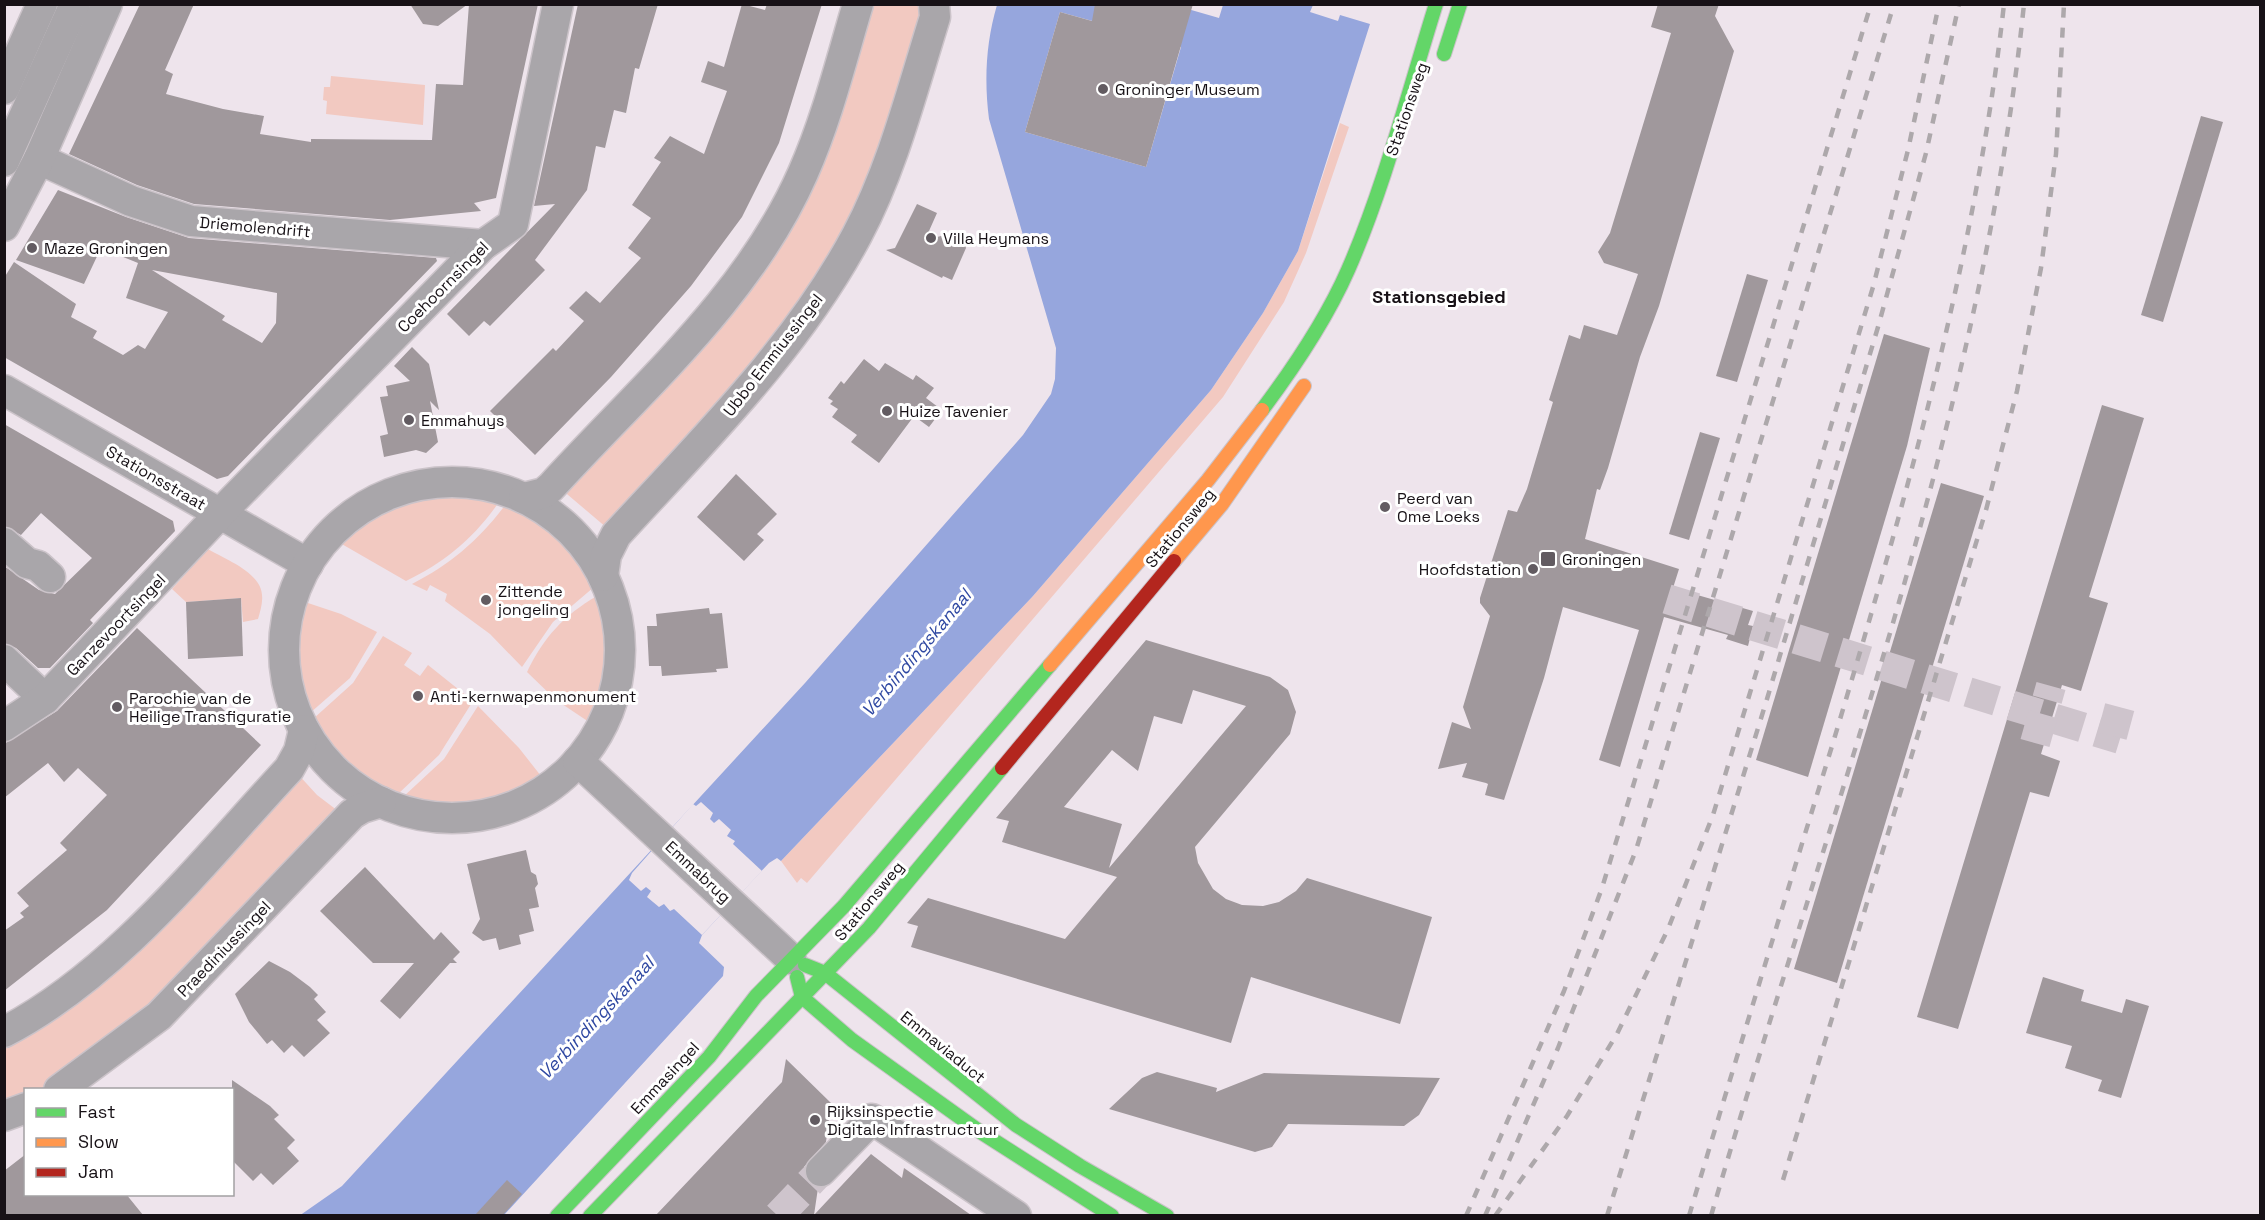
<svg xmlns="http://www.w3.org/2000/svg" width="2265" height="1220" font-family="'Space Grotesk',sans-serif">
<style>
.green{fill:#f2c9c1}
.water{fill:#96a6dd}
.pier{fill:#eee4ec}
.building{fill:#a0989c;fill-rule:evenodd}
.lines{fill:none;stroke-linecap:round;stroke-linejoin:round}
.street-tunnel{stroke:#cec4cc;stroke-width:30;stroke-dasharray:30 15;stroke-linecap:butt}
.street-casing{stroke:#cbc3c9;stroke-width:33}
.fast-casing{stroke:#cbc3c9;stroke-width:16}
.slow-casing{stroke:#cbc3c9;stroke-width:16}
.jam-casing{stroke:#cbc3c9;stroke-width:16}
.street{stroke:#a9a6aa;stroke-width:30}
.fast{stroke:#63d668;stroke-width:14}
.slow{stroke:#ff974d;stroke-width:14}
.jam{stroke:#b3261e;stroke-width:14}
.rail{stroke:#ada8ab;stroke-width:4.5;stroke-dasharray:10 10;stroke-linecap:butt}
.poi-dot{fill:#625b61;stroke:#fff;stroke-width:2}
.labels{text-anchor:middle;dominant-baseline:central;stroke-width:6;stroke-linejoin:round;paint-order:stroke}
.poi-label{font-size:16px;fill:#171116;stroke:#fff;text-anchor:start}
.street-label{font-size:16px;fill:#171116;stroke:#fff}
.neighbourhood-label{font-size:18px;font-weight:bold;fill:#171116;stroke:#fff}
.water-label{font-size:18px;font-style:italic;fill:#2f48a2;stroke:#fff}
</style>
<rect width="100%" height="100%" fill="#eee4ec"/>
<!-- green -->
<g class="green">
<path d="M867,5H925L875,180L787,333L607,528L561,489L718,320Z"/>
<path d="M331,76L425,85L423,125L326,114L327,101L323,100L324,87H330Z"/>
<path d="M1340,123L1349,127L1306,253L1284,302L1223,397L807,883L801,878L797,883L781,861L1033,596L1211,390L1263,313L1298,251Z"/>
<path d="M461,495L499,502C474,538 445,562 406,581L340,543C373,510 415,495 461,495Z"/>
<path d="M506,504C545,521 575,548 594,587L553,622L522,667L490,634L445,601L447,594L430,585L427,591L412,584C451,564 480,539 506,504Z"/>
<path d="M208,549C224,559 261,572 262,595C263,603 260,612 258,619L243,622L241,598L186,602L172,589Z"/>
<path d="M597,596C610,636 612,685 589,722L556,700L527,672C543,638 564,615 597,596Z"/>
<path d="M305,602L341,614L377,632L350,678L310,713C296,676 294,640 305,602Z"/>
<path d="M383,636L412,653L404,665L420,676L428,665L473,701L439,755L397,795C360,780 333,754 313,719L353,683Z"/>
<path d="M478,706L519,748L541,776C501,805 450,812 403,797L444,759Z"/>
<path d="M296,772L317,795L342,814L183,981L45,1089L26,1090L25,1100L5,1109V1040Z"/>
</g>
<!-- water -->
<path class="water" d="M997,5H1121L1114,27L1060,12L1025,132L1146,167L1181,47L1127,31L1174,5L1219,18L1223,5H1313L1310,12L1338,21L1340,15L1370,24L1298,251L1263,313L1211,390L1033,596L781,861L777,858L769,863L702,935L699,943L724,967L723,976L504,1215L299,1216L342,1186L805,683L1023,435L1051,394L1055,379L1056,348L989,119C984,80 986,42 997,5Z"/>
<!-- pier -->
<path class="pier" d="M701,802L713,813L710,819L714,823L719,819L731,830L727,836L735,841L733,844L762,871L702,935L674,909L670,911L664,904L659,907L647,897L651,891L646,887L641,891L629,880L632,873L693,804L696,806Z"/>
<!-- building -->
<g class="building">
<path d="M140,4H194L165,70L173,74L166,94L223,109L264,116L260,134L311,142V139L432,140L436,84L463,85L469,4H538L496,198L474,203L481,211L390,220L194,204L137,185L69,154Z"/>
<path d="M410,4H468L438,26L423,24Z"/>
<path d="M578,4H658L639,69L635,68L626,113L614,110L605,148L596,146L587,190L535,260L545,270L490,326L484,321L469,336L447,314L555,204L534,206Z"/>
<path d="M742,4L765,10L767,4H822L779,143L742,217L691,286L611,377L535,455L490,411L553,348L556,351L584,321L569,308L586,291L600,303L641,258L628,248L651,218L632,205L661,162L654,158L670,136L704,154L727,91L701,82L708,61L724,67Z"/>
<path d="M1095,4H1193L1146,167L1025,132L1060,12L1092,21Z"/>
<path d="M1658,4H1719L1715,16L1734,51L1659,306L1640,357L1608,468L1600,490L1597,489L1585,539L1679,569L1673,588L1753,611L1748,625L1753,626L1748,646L1726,639L1728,635L1664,617L1620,767L1599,760L1639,630L1563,607L1544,678L1504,800L1485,795L1488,784L1486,783L1462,777L1467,763L1438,769L1452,722L1471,729L1463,707L1490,616L1480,603V598L1508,510L1517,512L1527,489L1553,402L1549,400L1569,335L1580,339L1584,325L1617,335L1638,274L1604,263L1598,252L1610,233L1671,33L1651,27Z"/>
<path d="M2201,116L2223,122L2163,322L2141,315Z"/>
<path d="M58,190L126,217L189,238L436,258L437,261L228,476L217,479L4,357V278L14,262L76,304L71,317L97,331L93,338L123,355L138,345L145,349L168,312L126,298L138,263L101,248L84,284L16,260ZM152,270L277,293L276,323L262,343L222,320L225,316Z"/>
<path d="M917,204L937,213L925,240L961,231L966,248L952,280L943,276L942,278L886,250L895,248Z"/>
<path d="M1747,274L1768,280L1737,382L1716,376Z"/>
<path d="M1884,334L1930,348L1907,446L1808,777L1756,760Z"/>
<path d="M412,347L429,364L439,410L430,401L438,442L426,453L416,450L384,457L380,436L388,434L380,397L388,396L386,386L410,381L394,366Z"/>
<path d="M864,359L879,371L885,363L913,380L916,375L934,388L926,398L942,410L929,427L914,416L879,463L851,442L857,435L832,417L838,409L830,404L833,401L828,398L841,381L844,384Z"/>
<path d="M2102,405L2144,418L2089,597L2108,603L2081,691L2062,685L2041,754L2060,761L2049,797L2030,792L1958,1029L1917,1017Z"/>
<path d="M4,424L173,521L175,531L90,620L93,623L50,668H38L16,648L4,643V566L39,590L55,594L92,558L41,513L21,535L4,526Z"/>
<path d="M1700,432L1720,438L1689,540L1669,534Z"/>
<path d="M736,474L777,514L757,534L764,540L744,561L697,517Z"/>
<path d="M1941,483L1984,496L1837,983L1794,969Z"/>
<path d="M241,598L243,656L188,659L186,602Z"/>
<path d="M709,608L710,614L722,613L728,668L716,669L717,672L662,676L661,666H649L647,626H657L656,614Z"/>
<path d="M137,628L261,745L107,910L4,991V931L24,917L20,913L29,906L17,893L67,850L60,843L107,795L78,768L64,782L48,763L4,798V744L57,711Z"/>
<path d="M1146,640L1270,677L1288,690L1296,712L1290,734L1195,847L1198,863L1213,889L1226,899L1242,905L1263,906L1279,902L1296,891L1307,878L1432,917L1400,1024L1251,977L1231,1043L911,947L918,926L907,923L928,898L1065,939L1117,877L1002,842L1009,821L996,818ZM1193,690L1246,706L1109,868L1122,824L1064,807L1112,750L1138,771L1154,716L1182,724Z"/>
<path d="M526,850L531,872L536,875L538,884L535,888L539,907L529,909L534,931L519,935L521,944L499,950L496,938L483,941L472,933L480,919L467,864Z"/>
<path d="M365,867L434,940L441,932L460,952L453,959L457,963H450L400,1019L380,1001L414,963H373L320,911Z"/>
<path d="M269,961L290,972L310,987L318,995L314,999L326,1012L317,1020L330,1033L304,1057L292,1045L284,1053L272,1040L267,1044L249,1022L235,994Z"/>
<path d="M2043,977L2084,990L2081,1001L2122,1013L2126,999L2149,1006L2121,1098L2098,1091L2102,1080L2065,1068L2072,1046L2026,1033Z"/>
<path d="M786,1059L831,1103L826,1142L804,1167L809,1183L818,1188L814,1215L871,1154L902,1178L904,1168L971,1215H656L782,1082Z"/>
<path d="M1157,1072L1217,1088L1216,1092L1264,1073L1440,1078L1419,1115L1404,1126L1288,1124L1272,1147L1255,1152L1109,1109L1142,1078Z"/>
<path d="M232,1080L270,1106L279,1115L274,1119L295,1140L287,1148L299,1161L273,1185L261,1173L253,1181L232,1160Z"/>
<path d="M26,1154V1194H126L143,1215H4V1171Z"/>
<path d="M507,1180L522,1194L503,1215H475Z"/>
</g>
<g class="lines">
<!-- street-tunnel -->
<g class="street-tunnel">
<path d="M1667,599L2120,739"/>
<path d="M2112,736L2120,706"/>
<path d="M2035,743L2051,686"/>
<path d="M778,1216L821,1171"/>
</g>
<!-- street casing -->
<g class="street-casing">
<g id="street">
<path d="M4,89L42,4"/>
<path d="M39,159L131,201L191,221L483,245"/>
<path d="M4,161L75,4"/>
<path d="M4,226L39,159L107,4"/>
<path d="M4,390L308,564"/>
<circle cx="452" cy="650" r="168"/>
<path d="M524,498L544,493L551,487C641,388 748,298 803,173C827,119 841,61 858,4"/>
<path d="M4,543L27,563L38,566L50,577"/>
<path d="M603,576L606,555L616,535C702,441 797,348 857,235C893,167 912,90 935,17L934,4"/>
<path d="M4,660L45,699"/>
<path d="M4,726L45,699L233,500L483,245L513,224L558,4"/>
<path d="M578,761L791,959"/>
<path d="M4,1032C116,974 205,859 289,769L299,751L304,730"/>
<path d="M59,1090L159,1016L352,814L362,808L381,802"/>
<path d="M4,1116L26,1108"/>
<path d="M821,1171L872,1119L1016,1216"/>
</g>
</g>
<!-- fast casing -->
<g class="fast-casing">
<g id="fast">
<path d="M1444,54L1460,4"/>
<path d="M1262,410C1295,366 1326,320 1348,270C1384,188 1409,90 1436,4"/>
<path d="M805,965L825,973L1016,1125L1080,1166L1167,1216"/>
<path d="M797,977L802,997L852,1040L979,1131L1112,1216"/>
<path d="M557,1216L709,1057L756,996L844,906L1050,665"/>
<path d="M590,1216L869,928L1002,768"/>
</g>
</g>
<!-- slow casing -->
<g class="slow-casing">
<g id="slow">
<path d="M1174,561L1222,504L1304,386"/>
<path d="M1050,665L1208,480L1262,410"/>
</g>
</g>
<!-- jam casing -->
<g class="jam-casing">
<path id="jam" d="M1002,768L1174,561"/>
</g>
<!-- street -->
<use href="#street" class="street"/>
<!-- fast -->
<use href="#fast" class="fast"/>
<!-- slow -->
<use href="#slow" class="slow"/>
<!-- jam -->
<use href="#jam" class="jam"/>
<!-- rail -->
<g class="rail">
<path d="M1783,1180L1986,510L2017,391L2041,268L2056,154L2064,4"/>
<path d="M1466,1216L1564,991L1602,888L1871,4"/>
<path d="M1485,1216L1558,1048L1636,850L1894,4"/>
<path d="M1495,1216L1567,1116L1617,1034L1668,929L1713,815L1873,287L1908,150L1939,4"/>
<path d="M1607,1216L1767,699L1878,327L1926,153L1959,4"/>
<path d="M1689,1216C1736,1059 1784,902 1832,746C1905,503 1976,257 2004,4"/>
<path d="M1711,1216C1827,816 1981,421 2024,4"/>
</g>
</g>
<!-- markers -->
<g class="poi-dot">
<circle cx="1103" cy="89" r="6"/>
<circle cx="931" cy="238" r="6"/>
<circle cx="32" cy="248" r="6"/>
<circle cx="887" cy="411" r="6"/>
<circle cx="409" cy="420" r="6"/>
<circle cx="1385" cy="507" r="6"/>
<rect x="1540" y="551" width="16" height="16" rx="3"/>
<circle cx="1533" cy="569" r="6"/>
<circle cx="486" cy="600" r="6"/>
<circle cx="418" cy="696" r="6"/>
<circle cx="117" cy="707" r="6"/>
<circle cx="815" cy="1120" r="6"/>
</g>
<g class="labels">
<!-- poi labels -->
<g class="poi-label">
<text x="1115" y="89">Groninger Museum</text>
<text x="943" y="238">Villa Heymans</text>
<text x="44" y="248">Maze Groningen</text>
<text x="899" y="411">Huize Tavenier</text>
<text x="421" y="420">Emmahuys</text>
<text x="1397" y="498">Peerd van<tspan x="1397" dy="18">Ome Loeks</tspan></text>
<text x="1562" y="559">Groningen</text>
<text x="1521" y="569" text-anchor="end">Hoofdstation</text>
<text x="498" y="591">Zittende<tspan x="498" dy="18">jongeling</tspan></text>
<text x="430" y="696">Anti-kernwapenmonument</text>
<text x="129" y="698">Parochie van de<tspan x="129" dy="18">Heilige Transfiguratie</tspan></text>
<text x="827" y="1111">Rijksinspectie<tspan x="827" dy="18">Digitale Infrastructuur</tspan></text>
</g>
<!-- street labels -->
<g class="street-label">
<text transform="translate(1407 109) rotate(-71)">Stationsweg</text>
<text transform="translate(255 227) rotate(5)">Driemolendrift</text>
<text transform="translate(443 287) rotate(-45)">Coehoornsingel</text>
<text transform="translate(773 355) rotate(-52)">Ubbo Emmiussingel</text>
<text transform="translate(156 478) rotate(30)">Stationsstraat</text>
<text transform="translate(1180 528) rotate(-50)">Stationsweg</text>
<text transform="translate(116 625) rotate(-46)">Ganzevoortsingel</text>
<text transform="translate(698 872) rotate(43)">Emmabrug</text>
<text transform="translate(869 901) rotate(-50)">Stationsweg</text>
<text transform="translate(224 949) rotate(-46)">Praediniussingel</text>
<text transform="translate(943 1047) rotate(39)">Emmaviaduct</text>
<text transform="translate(665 1078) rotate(-47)">Emmasingel</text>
</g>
<!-- neighbourhood labels -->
<g class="neighbourhood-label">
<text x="1439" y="296">Stationsgebied</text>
</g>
<!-- water labels -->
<g class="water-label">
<text transform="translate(916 653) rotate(-50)">Verbindingskanaal</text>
<text transform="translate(596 1018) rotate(-47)">Verbindingskanaal</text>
</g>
</g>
<!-- border -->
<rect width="2265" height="1220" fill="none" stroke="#171116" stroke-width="12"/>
<!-- legend -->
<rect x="24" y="1088" width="210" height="108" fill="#ffffff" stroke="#a2a0a2" stroke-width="1.5"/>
<rect x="36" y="1108" width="30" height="9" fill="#63d668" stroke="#a2a0a2" stroke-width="1.5"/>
<text x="78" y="1118" font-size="18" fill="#171116">Fast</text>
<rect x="36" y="1138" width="30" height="9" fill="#ff974d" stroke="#a2a0a2" stroke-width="1.5"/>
<text x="78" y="1148" font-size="18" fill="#171116">Slow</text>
<rect x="36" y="1168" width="30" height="9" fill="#b3261e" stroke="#a2a0a2" stroke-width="1.5"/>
<text x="78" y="1178" font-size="18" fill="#171116">Jam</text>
</svg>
